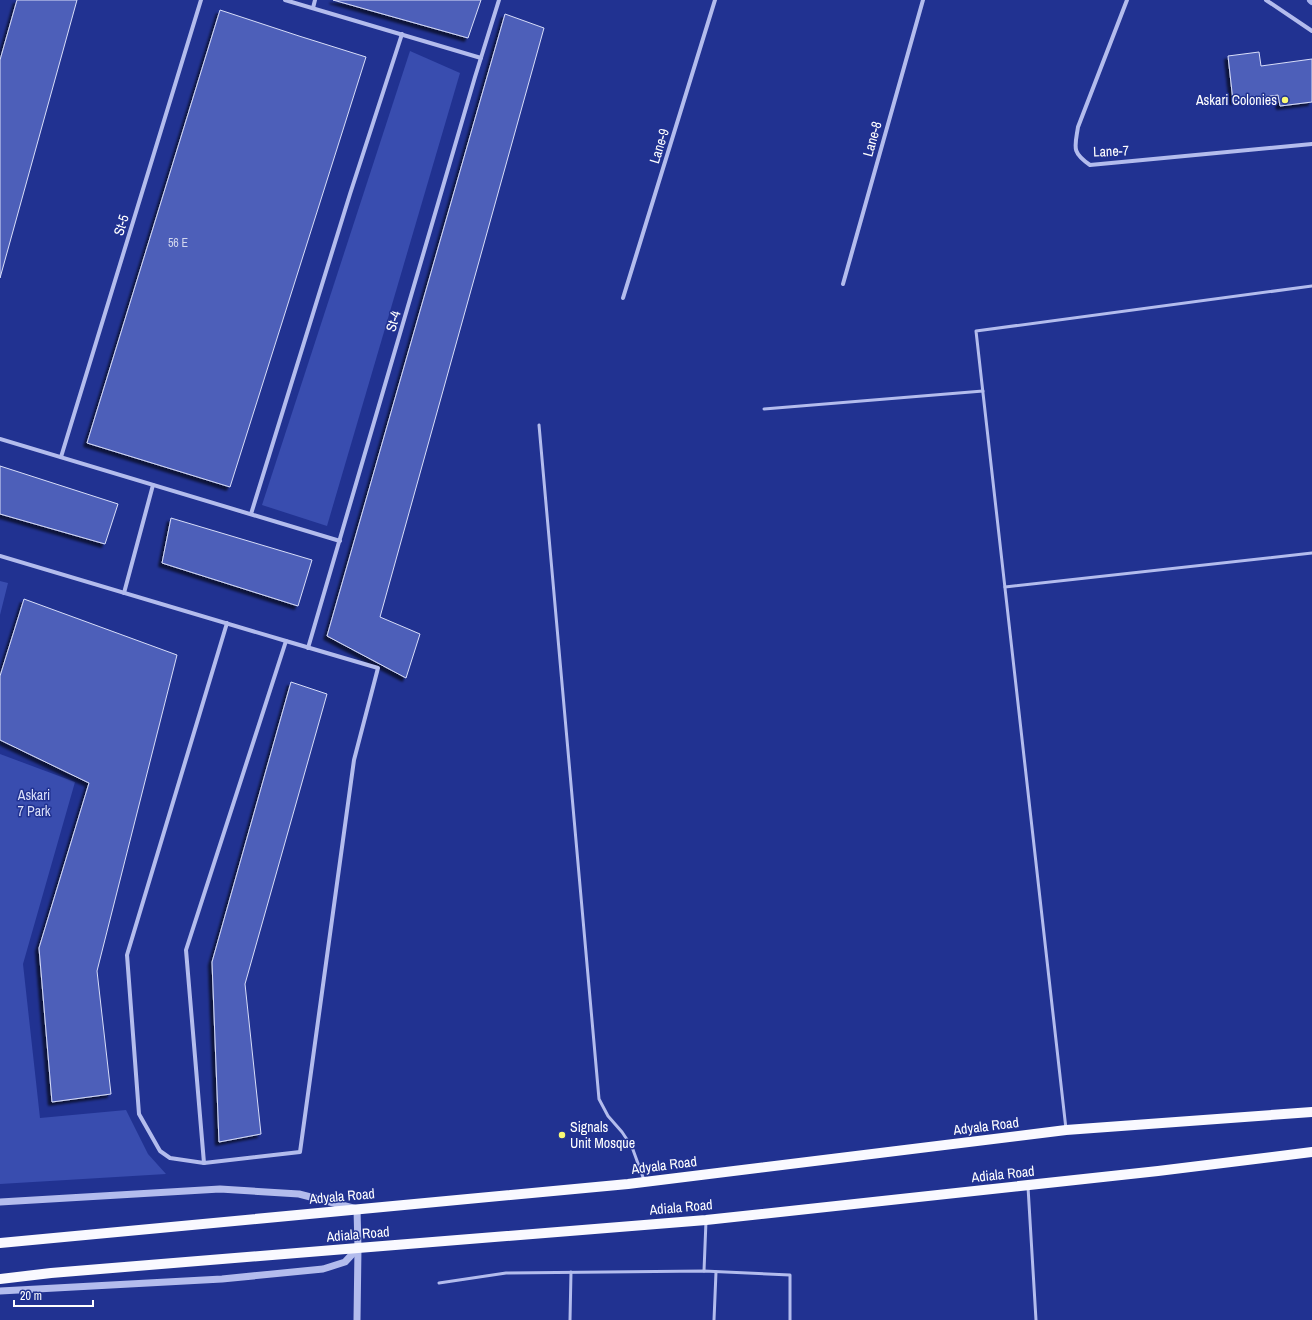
<svg xmlns="http://www.w3.org/2000/svg" width="1312" height="1320" font-family="'Archivo Narrow',sans-serif">
<style>
.green{fill:#394daf}
.lines{fill:none;stroke-linecap:round;stroke-linejoin:round}
.stream{stroke:#a7b3ee;stroke-width:8}
.building{fill:#4e5fb9;stroke:#d8def9;filter:url(#shadow)}
.service{stroke:#b3bced;stroke-width:3}
.minor{stroke:#b3bced;stroke-width:4}
.tertiary{stroke:#b3bced;stroke-width:7}
.primary{stroke:#f9f9ff;stroke-width:10}
.poi-dot{fill:#f9f974;stroke:#213291;stroke-width:1.5}
.labels{text-anchor:middle;dominant-baseline:central;stroke-width:3;stroke-linejoin:round;paint-order:stroke}
.number-label{font-size:12px;fill:#d3d7ee}
.poi-label{font-size:14px;fill:#fff;stroke:#213291;text-anchor:end}
.street-label{font-size:14px;fill:#fff;stroke:#213291}
.park-label{font-size:14px;fill:#d8def9;stroke:#213291}
</style>
<defs>
<filter id="shadow"><feDropShadow dx="-3.5" dy="3.5" stdDeviation="1" flood-color="#0009"/></filter>
</defs>
<rect width="100%" height="100%" fill="#213291"/>
<!-- green -->
<g class="green">
<path d="M410,51L460,73L327,526L262,505Z"/>
<path d="M0,581L8,583L0,615Z"/>
<path d="M0,754L75,782L23,964L40,1118L126,1110L148,1154L166,1174L0,1184Z"/>
</g>
<g class="lines">
<!-- stream -->
<path class="stream" d="M1311,0L1312,1"/>
</g>
<!-- building -->
<g class="building">
<path d="M17,0H77L0,278V60Z"/>
<path d="M333,0H481L468,38Z"/>
<path d="M220,10L299,36L366,57L230,487L87,443Z"/>
<path d="M505,14L544,28L380,617L420,634L406,678L327,636Z"/>
<path d="M1259,52L1261,66L1312,59V102L1280,106L1278,95L1233,101L1228,56Z"/>
<path d="M0,466L118,504L105,544L0,514Z"/>
<path d="M171,518L312,560L298,606L162,563Z"/>
<path d="M24,599L177,655L97,971L111,1094L52,1102L39,948L89,783L0,740V676Z"/>
<path d="M291,682L327,694L245,984L261,1134L219,1142L212,962Z"/>
</g>
<g class="lines">
<!-- service -->
<g class="service">
<path d="M764,409L983,391"/>
<path d="M539,425L599,1099L608,1116L622,1132L632,1147L644,1180"/>
<path d="M1005,587L1312,553"/>
<path d="M1066,1129L976,331L1312,286"/>
<path d="M1028,1187L1036,1320"/>
<path d="M704,1271L706,1221"/>
<path d="M439,1283L506,1273L704,1271L790,1275V1320"/>
<path d="M570,1320L571,1272"/>
<path d="M714,1320L716,1272"/>
</g>
<!-- minor -->
<g class="minor">
<path d="M285,0L481,58"/>
<path d="M1127,0L1078,127C1075,147 1071,152 1090,165L1312,144"/>
<path d="M1266,0L1312,31"/>
<path d="M313,8L315,0"/>
<path d="M843,284L923,0"/>
<path d="M623,298L715,0"/>
<path d="M0,439L340,541"/>
<path d="M61,457L201,0"/>
<path d="M251,514L350,194L402,34"/>
<path d="M0,556L286,641L378,668L354,760L300,1152L204,1163L170,1158L160,1151L139,1114L127,955L227,623"/>
<path d="M124,593L153,485"/>
<path d="M308,648L475,77L499,0"/>
<path d="M204,1163L186,950L286,641"/>
</g>
<!-- tertiary -->
<g class="tertiary">
<path d="M0,1202L220,1189L299,1194L357,1209L358,1248L357,1320"/>
<path d="M0,1291L222,1279L323,1269L345,1262L358,1248"/>
</g>
<!-- primary -->
<g class="primary">
<path d="M0,1243L628,1184L1066,1130L1312,1112"/>
<path d="M0,1279L51,1273L358,1248L706,1220L1158,1171L1312,1152"/>
</g>
</g>
<!-- markers -->
<g class="poi-dot">
<circle cx="1285" cy="100" r="4"/>
<circle cx="562" cy="1135" r="4"/>
</g>
<g class="labels">
<!-- number labels -->
<g class="number-label">
<text x="178" y="243">56 E</text>
</g>
<!-- poi labels -->
<g class="poi-label">
<text x="1277" y="100">Askari Colonies</text>
<text x="570" y="1127" text-anchor="start">Signals<tspan x="570" dy="16">Unit Mosque</tspan></text>
</g>
<!-- street labels -->
<g class="street-label">
<text transform="translate(872 139) rotate(-74)">Lane-8</text>
<text transform="translate(659 146) rotate(-73)">Lane-9</text>
<text transform="translate(1111 151) rotate(-2)">Lane-7</text>
<text transform="translate(121 225) rotate(-73)">St-5</text>
<text transform="translate(393 321) rotate(-74)">St-4</text>
<text transform="translate(986 1126) rotate(-7)">Adyala Road</text>
<text transform="translate(664 1165) rotate(-7)">Adyala Road</text>
<text transform="translate(1003 1174) rotate(-6)">Adiala Road</text>
<text transform="translate(342 1196) rotate(-5)">Adyala Road</text>
<text transform="translate(681 1207) rotate(-5)">Adiala Road</text>
<text transform="translate(358 1234) rotate(-5)">Adiala Road</text>
</g>
<!-- park labels -->
<g class="park-label">
<text x="34" y="795">Askari<tspan x="34" dy="16">7 Park</tspan></text>
</g>
</g>
<!-- scale -->
<path d="M14 1300v6h79v-6" fill="none" stroke="#ffffff" stroke-width="2"/>
<text x="20" y="1300" font-size="12" fill="#ffffff" stroke="#213291" stroke-width="3" paint-order="stroke">20 m</text>
</svg>
